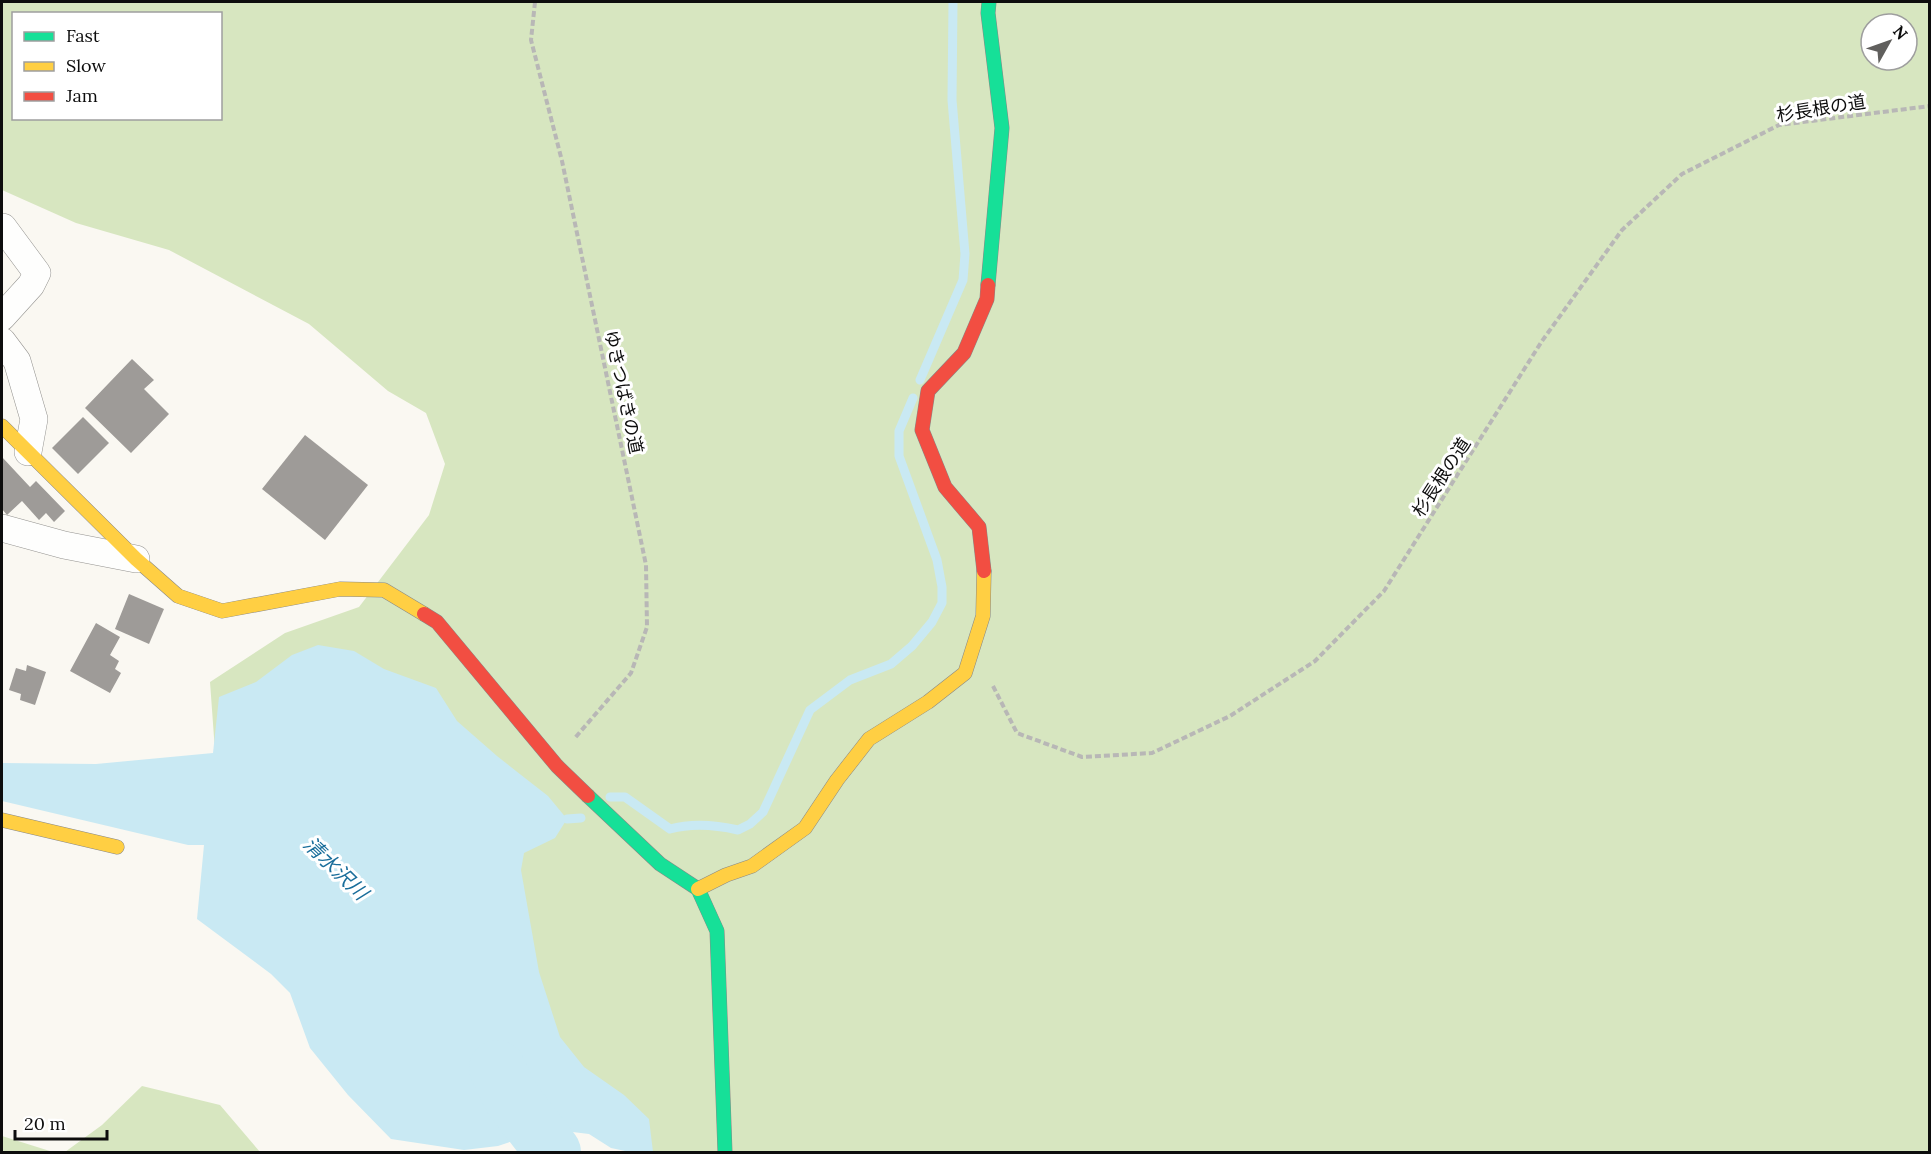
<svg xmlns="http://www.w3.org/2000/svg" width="1931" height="1154" font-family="Lora,'Noto Sans JP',serif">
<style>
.forest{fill:#d7e6c0;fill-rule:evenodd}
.water{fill:#c9e9f3}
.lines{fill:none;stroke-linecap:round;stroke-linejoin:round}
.stream{stroke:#c9e9f3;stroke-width:9}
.river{stroke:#c9e9f3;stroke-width:56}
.building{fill:#9e9b98}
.street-casing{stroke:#949390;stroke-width:28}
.fast-casing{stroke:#8a8987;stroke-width:15}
.slow-casing{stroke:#8a8987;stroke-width:15}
.jam-casing{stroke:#8a8987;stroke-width:15}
.path{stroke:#b8b7b6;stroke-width:4;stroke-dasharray:6 3;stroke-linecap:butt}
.street{stroke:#fefefd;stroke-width:27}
.fast{stroke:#16e098;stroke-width:14}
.slow{stroke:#ffcf43;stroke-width:14}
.jam{stroke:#f24e42;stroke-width:14}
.labels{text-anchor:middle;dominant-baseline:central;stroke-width:6;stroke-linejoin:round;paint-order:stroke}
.street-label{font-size:18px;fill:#0d0d0d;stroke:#fff}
.water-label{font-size:20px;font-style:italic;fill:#1a6e9b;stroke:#fff}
</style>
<rect width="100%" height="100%" fill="#faf8f2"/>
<!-- forest -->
<g class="forest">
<path d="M2,2H1929V1152H626L571,1075L219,806L210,682L285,633L359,607L429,515L445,464L426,413L388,391L309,324L169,250L76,223L2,190ZM14,14H220V118H14ZM1871,24H1907V60H1871Z"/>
<path d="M142,1086L220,1105L260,1152H65L102,1125Z"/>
<path d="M2,1136L53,1152H2Z"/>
</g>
<!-- water -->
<path class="water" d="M318,645L354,651L384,669L436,688L457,721L497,756L548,796L567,819L555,838L524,853L521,870L539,972L560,1037L584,1067L624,1095L649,1119L653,1152H630L611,1148L589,1134L548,1129L498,1146L464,1150L391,1139L348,1095L310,1048L290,993L271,974L197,919L204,845H188L2,801V763L96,764L213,753L219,697L256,682L292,655Z"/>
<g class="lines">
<!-- stream -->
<g class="stream">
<path d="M920,380L963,280L965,254L952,100L953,2"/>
<path d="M610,797H625L670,829C692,823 716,825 738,830L750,824L763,812L810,710L850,680L891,664L912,646L932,622L942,603V587L937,560L899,456V431L913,398"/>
<path d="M567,819L581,818"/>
</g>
<!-- river -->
<path class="river" d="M497,1068L512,1099L553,1152"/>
</g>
<!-- building -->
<g class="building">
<path d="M132,359L154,380L144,389L169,414L131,453L85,408Z"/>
<path d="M83,417L109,443L78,474L52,448Z"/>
<path d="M305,435L368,485L325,540L262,489Z"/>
<path d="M2,457L30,487L36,481L65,511L54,522L46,513L39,520L22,501L7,515L2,509Z"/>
<path d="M129,594L164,609L149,644L115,629Z"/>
<path d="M96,623L120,637L110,655L119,661L115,669L121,673L110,693L70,671Z"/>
<path d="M27,665L46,672L35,705L20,700L21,694L9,690L16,668L26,671Z"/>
</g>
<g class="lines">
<!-- street casing -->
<g class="street-casing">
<g id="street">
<path d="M2,317L31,285L37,273L3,227"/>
<path d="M2,341L17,361L34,419L28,452"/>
<path d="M2,528L64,545L136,559"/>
</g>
</g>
<!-- fast casing -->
<g class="fast-casing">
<g id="fast">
<path d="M988,285L1002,128L988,13L989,2"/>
<path d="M588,796L660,864L698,889L717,931L725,1152"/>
</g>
</g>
<!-- slow casing -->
<g class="slow-casing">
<g id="slow">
<path d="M2,426L136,559L178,596L222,611L340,589L384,590L424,614"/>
<path d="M2,820L117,847"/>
<path d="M698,889L726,875L752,866L805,828L837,780L869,739L928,702L965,673L983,616L984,571"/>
</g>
</g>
<!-- jam casing -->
<g class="jam-casing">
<g id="jam">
<path d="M984,571L979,527L945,487L922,430L928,391L964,353L987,299L988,285"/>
<path d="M424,614L437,622L557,766L588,796"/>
</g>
</g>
<!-- path -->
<g class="path">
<path d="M535,2L531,40L562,161L646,565L647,627L631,673L574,739"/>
<path d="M993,686L1017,733L1082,757L1152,753L1230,716L1315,661L1384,591L1542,341L1622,230L1682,174L1779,125L1930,106"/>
</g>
<!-- street -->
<use href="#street" class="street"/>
<!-- fast -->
<use href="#fast" class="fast"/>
<!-- slow -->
<use href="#slow" class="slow"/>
<!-- jam -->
<use href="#jam" class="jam"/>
</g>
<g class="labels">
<!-- street labels -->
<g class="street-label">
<text transform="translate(1821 108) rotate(-9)">杉長根の道</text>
<text transform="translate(624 392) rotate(78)">ゆきつばきの道</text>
<text transform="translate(1441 477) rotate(-57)">杉長根の道</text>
</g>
<!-- water labels -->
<g class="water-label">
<text transform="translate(336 868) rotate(44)">清水沢川</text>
</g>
</g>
<!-- border -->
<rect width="1931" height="1154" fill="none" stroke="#0d0d0d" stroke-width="6"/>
<!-- legend -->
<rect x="12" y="12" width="210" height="108" fill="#ffffff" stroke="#9e9e9e" stroke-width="1.5"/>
<rect x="24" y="32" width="30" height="9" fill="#16e098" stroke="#9e9e9e" stroke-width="1.5"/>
<text x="66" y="42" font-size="18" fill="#0d0d0d">Fast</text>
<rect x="24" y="62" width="30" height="9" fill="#ffcf43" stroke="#9e9e9e" stroke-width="1.5"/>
<text x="66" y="72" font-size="18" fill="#0d0d0d">Slow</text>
<rect x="24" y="92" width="30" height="9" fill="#f24e42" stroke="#9e9e9e" stroke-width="1.5"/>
<text x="66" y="102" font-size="18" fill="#0d0d0d">Jam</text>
<!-- north arrow -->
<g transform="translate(1889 42) rotate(50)"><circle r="28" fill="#ffffff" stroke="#9e9e9e" stroke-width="1.5"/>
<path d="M0-4.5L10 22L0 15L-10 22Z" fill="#605f5d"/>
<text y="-9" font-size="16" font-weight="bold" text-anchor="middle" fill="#0d0d0d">N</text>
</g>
<!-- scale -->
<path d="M15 1130v9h92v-9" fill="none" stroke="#0d0d0d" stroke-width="3"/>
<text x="24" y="1130" font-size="18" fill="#0d0d0d" stroke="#ffffff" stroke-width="4.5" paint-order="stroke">20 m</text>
</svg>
